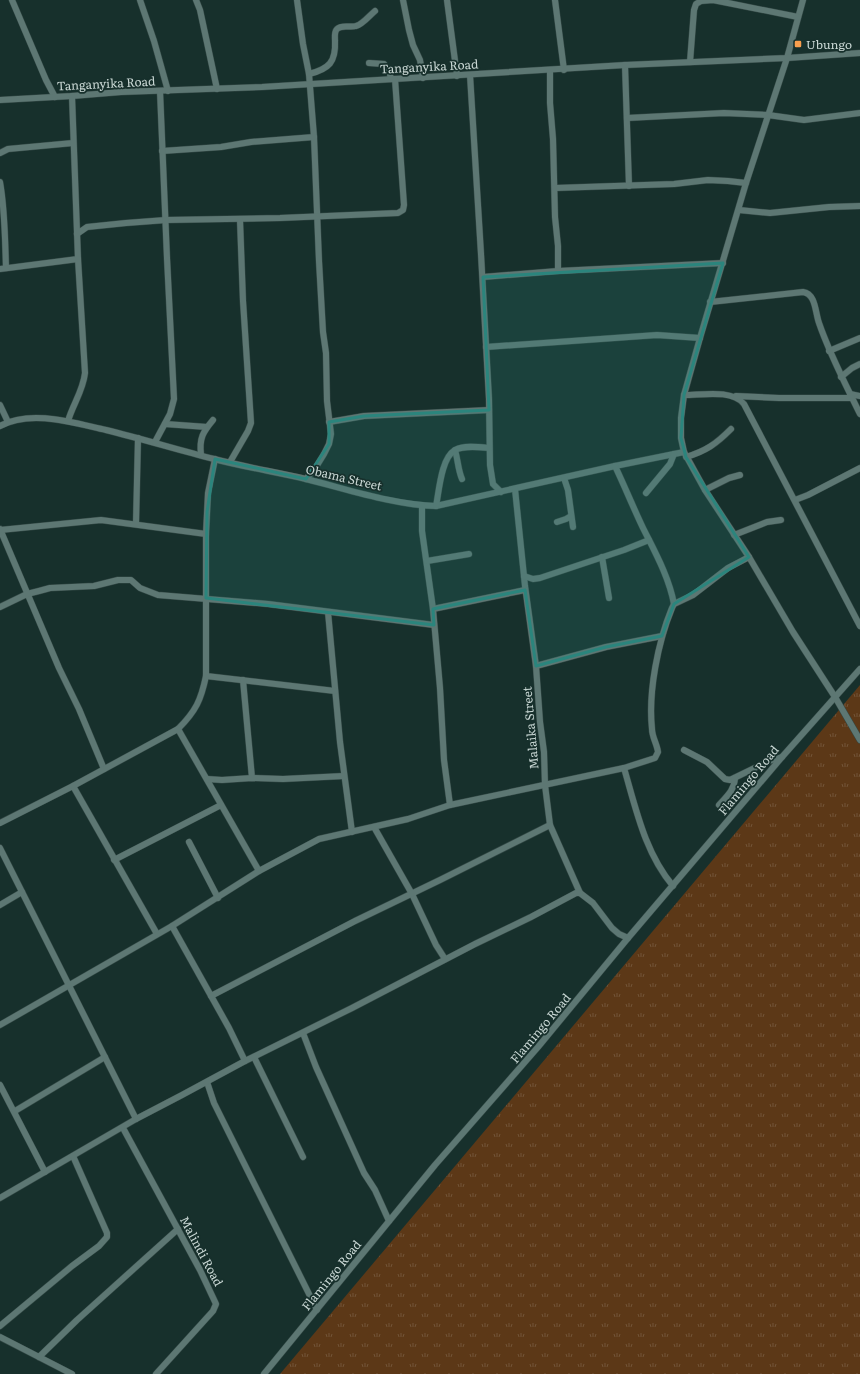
<svg xmlns="http://www.w3.org/2000/svg" width="860" height="1374" font-family="Literata,serif">
<style>
.grass{fill:url(#grass-tufts)}
.lines{fill:none;stroke-linecap:round;stroke-linejoin:round}
.street-casing{stroke:#354a47;stroke-width:7}
.street{stroke:#5d7773;stroke-width:6}
.marked{fill:#2b857d;fill-opacity:0.2;stroke:#2b857d;stroke-width:3;stroke-linejoin:round}
.poi-dot{fill:#fa9f4e;stroke:#17302c;stroke-width:1.5}
.labels{text-anchor:middle;dominant-baseline:central;stroke-width:3.5;stroke-linejoin:round;paint-order:stroke}
.poi-label{font-size:12px;fill:#c9d7d4;stroke:#17302c;text-anchor:start}
.street-label{font-size:12px;fill:#c9d7d4;stroke:#17302c}
</style>
<defs>
<pattern id="grass-tufts" width="24" height="20" patternUnits="userSpaceOnUse"><rect width="24" height="20" fill="#5c3817"/><path d="M3 7l-1-3M5 7V3M7 7l1-3M15 17l-1-3M17 17v-4M19 17l1-3" fill="none" stroke="#725438"/></pattern>
</defs>
<rect width="100%" height="100%" fill="#17302c"/>
<!-- grass -->
<path class="grass" d="M860,685V1374H280Z"/>
<g class="lines">
<!-- street casing -->
<g class="street-casing">
<g id="street">
<path d="M12,0L46,80L55,97"/>
<path d="M140,0L154,41L168,91"/>
<path d="M196,0L200,10L217,89"/>
<path d="M297,0L303,44L309,74L314,137L319,261L323,332L326,353L327,401L331,434L329,444L324,454L316,467L306,479"/>
<path d="M403,0L409,30L413,45L420,60L423,78"/>
<path d="M447,0L457,76"/>
<path d="M555,0L564,70"/>
<path d="M803,0L787,58L746,183L700,338L684,395L681,418V438L684,452L705,490L749,557L793,632L835,697L860,740"/>
<path d="M690,62L694,10L696,4L701,1L713,0L798,17"/>
<path d="M369,63L384,64L389,70L391,79"/>
<path d="M625,65L629,186"/>
<path d="M550,71V103L553,139L555,217L558,246V271"/>
<path d="M309,74C329,69 336,62 335,41C335,37 334,32 337,29C342,24 350,28 356,26C362,25 370,15 375,11"/>
<path d="M470,75L481,254L489,399L490,465L493,484L501,492"/>
<path d="M0,100L72,96L121,92L262,87L625,65L787,58L860,53"/>
<path d="M627,118L724,113L768,115L804,120L860,113"/>
<path d="M162,151L221,147L251,142L314,137"/>
<path d="M0,153L8,149L73,143"/>
<path d="M0,182C5,210 5,239 6,268"/>
<path d="M555,188L674,184L708,180L728,181L746,183"/>
<path d="M739,210L770,213L829,207L860,206"/>
<path d="M77,234L87,227L126,223L166,220L280,218L398,213L403,210L404,205L395,79"/>
<path d="M0,269L78,259"/>
<path d="M483,277L558,271L723,263"/>
<path d="M710,302L803,292C816,294 815,312 819,323C830,355 845,383 860,414"/>
<path d="M486,347L657,335L700,338"/>
<path d="M829,351L860,338"/>
<path d="M841,377L852,368L860,364"/>
<path d="M850,394L860,396"/>
<path d="M684,395C702,395 732,389 744,404L860,626"/>
<path d="M736,396L779,398H852"/>
<path d="M0,405L8,422"/>
<path d="M68,421C73,404 83,391 85,373L78,259L72,96"/>
<path d="M329,422L364,416L489,410"/>
<path d="M165,424L207,427"/>
<path d="M0,426C31,409 74,423 106,430C143,439 178,450 214,459C245,467 276,472 306,479C347,489 394,505 436,506L615,466L684,452"/>
<path d="M155,442L170,414L174,399L167,258L160,91"/>
<path d="M455,450C458,460 458,470 462,479"/>
<path d="M201,455C199,438 203,432 213,420"/>
<path d="M686,457C706,451 716,444 731,429"/>
<path d="M230,462L248,431L251,423L243,301L240,220"/>
<path d="M615,466C625,487 633,507 643,528C655,552 669,577 674,604"/>
<path d="M564,478L568,490L573,527"/>
<path d="M515,489L525,586L536,666L540,722L544,752L545,785L550,825L580,893L593,903L612,928L619,934L628,938"/>
<path d="M705,490L729,478L740,475"/>
<path d="M646,493L670,464L674,454"/>
<path d="M795,500L808,495L860,468"/>
<path d="M422,506V531L433,609L440,688L444,760L450,805"/>
<path d="M436,506C439,492 441,458 455,450C464,445 479,447 489,448"/>
<path d="M557,522L566,519L571,516"/>
<path d="M136,524L138,438"/>
<path d="M0,529L59,668L79,709L104,769"/>
<path d="M0,530L101,520L206,534"/>
<path d="M734,535L767,522L781,520"/>
<path d="M602,557L609,598"/>
<path d="M427,561L469,554"/>
<path d="M524,576L533,579L540,578L624,550L649,540"/>
<path d="M0,607L27,594L39,591L50,588L94,586L118,580H131L140,588L158,595L268,604L434,625"/>
<path d="M433,609L525,590"/>
<path d="M328,612L340,742L352,832"/>
<path d="M536,666L606,647L662,636"/>
<path d="M206,676L335,691"/>
<path d="M243,680L252,778"/>
<path d="M178,729L259,871"/>
<path d="M684,750L707,762L725,779L730,780L769,761L782,757"/>
<path d="M624,768C636,809 645,853 673,886"/>
<path d="M207,779L222,780L252,778L283,779L344,776"/>
<path d="M73,786L157,934"/>
<path d="M719,805C727,796 734,791 735,778"/>
<path d="M0,823L73,786L178,729C196,711 201,700 206,676V534L208,493L215,459"/>
<path d="M374,827L412,894L436,945L445,959"/>
<path d="M189,842L218,898"/>
<path d="M0,848L136,1119"/>
<path d="M114,860L221,805"/>
<path d="M0,905L22,892"/>
<path d="M172,926L229,1028L245,1061"/>
<path d="M211,996L355,921L440,880L550,825"/>
<path d="M0,1025L172,926L259,871L319,839L408,819L450,805L624,768L655,758L658,752C657,744 652,737 652,729C648,692 658,642 672,608L674,604L693,595L728,568L749,557"/>
<path d="M303,1033L316,1067L364,1173L375,1190L389,1221"/>
<path d="M254,1057L303,1157"/>
<path d="M207,1082L214,1103L317,1310"/>
<path d="M0,1085L45,1172"/>
<path d="M15,1111L105,1057"/>
<path d="M123,1128L200,1270L216,1304L213,1311L156,1374"/>
<path d="M0,1198L136,1119L182,1095L245,1061L352,1008L475,944L531,917L576,893H580"/>
<path d="M0,1326L72,1266L99,1246L107,1237V1233L73,1156"/>
<path d="M0,1337L72,1374"/>
<path d="M39,1357L77,1320L178,1229"/>
<path d="M264,1374L435,1165L538,1047L628,938L782,757L860,669"/>
</g>
</g>
<!-- street -->
<use href="#street" class="street"/>
</g>
<!-- marked area -->
<path class="marked" d="M723,263L684,395L681,438L686,457L749,557L674,604L662,636L606,647L536,666L525,590L433,609L434,625L206,598L207,512L215,459L306,479L329,444V422L364,416L489,410L483,277Z"/>
<!-- markers -->
<rect class="poi-dot" x="794" y="40" width="8" height="8" rx="2"/>
<g class="labels">
<!-- poi labels -->
<g class="poi-label">
<text x="806" y="44">Ubungo</text>
</g>
<!-- street labels -->
<g class="street-label">
<text transform="translate(429 66) rotate(-3)">Tanganyika Road</text>
<text transform="translate(106 83) rotate(-3)">Tanganyika Road</text>
<text transform="translate(344 477) rotate(13)">Obama Street</text>
<text transform="translate(530 728) rotate(-95)">Malaika Street</text>
<text transform="translate(748 780) rotate(-50)">Flamingo Road</text>
<text transform="translate(540 1028) rotate(-50)">Flamingo Road</text>
<text transform="translate(202 1251) rotate(62)">Malindi Road</text>
<text transform="translate(331 1275) rotate(-51)">Flamingo Road</text>
</g>
</g>
</svg>
